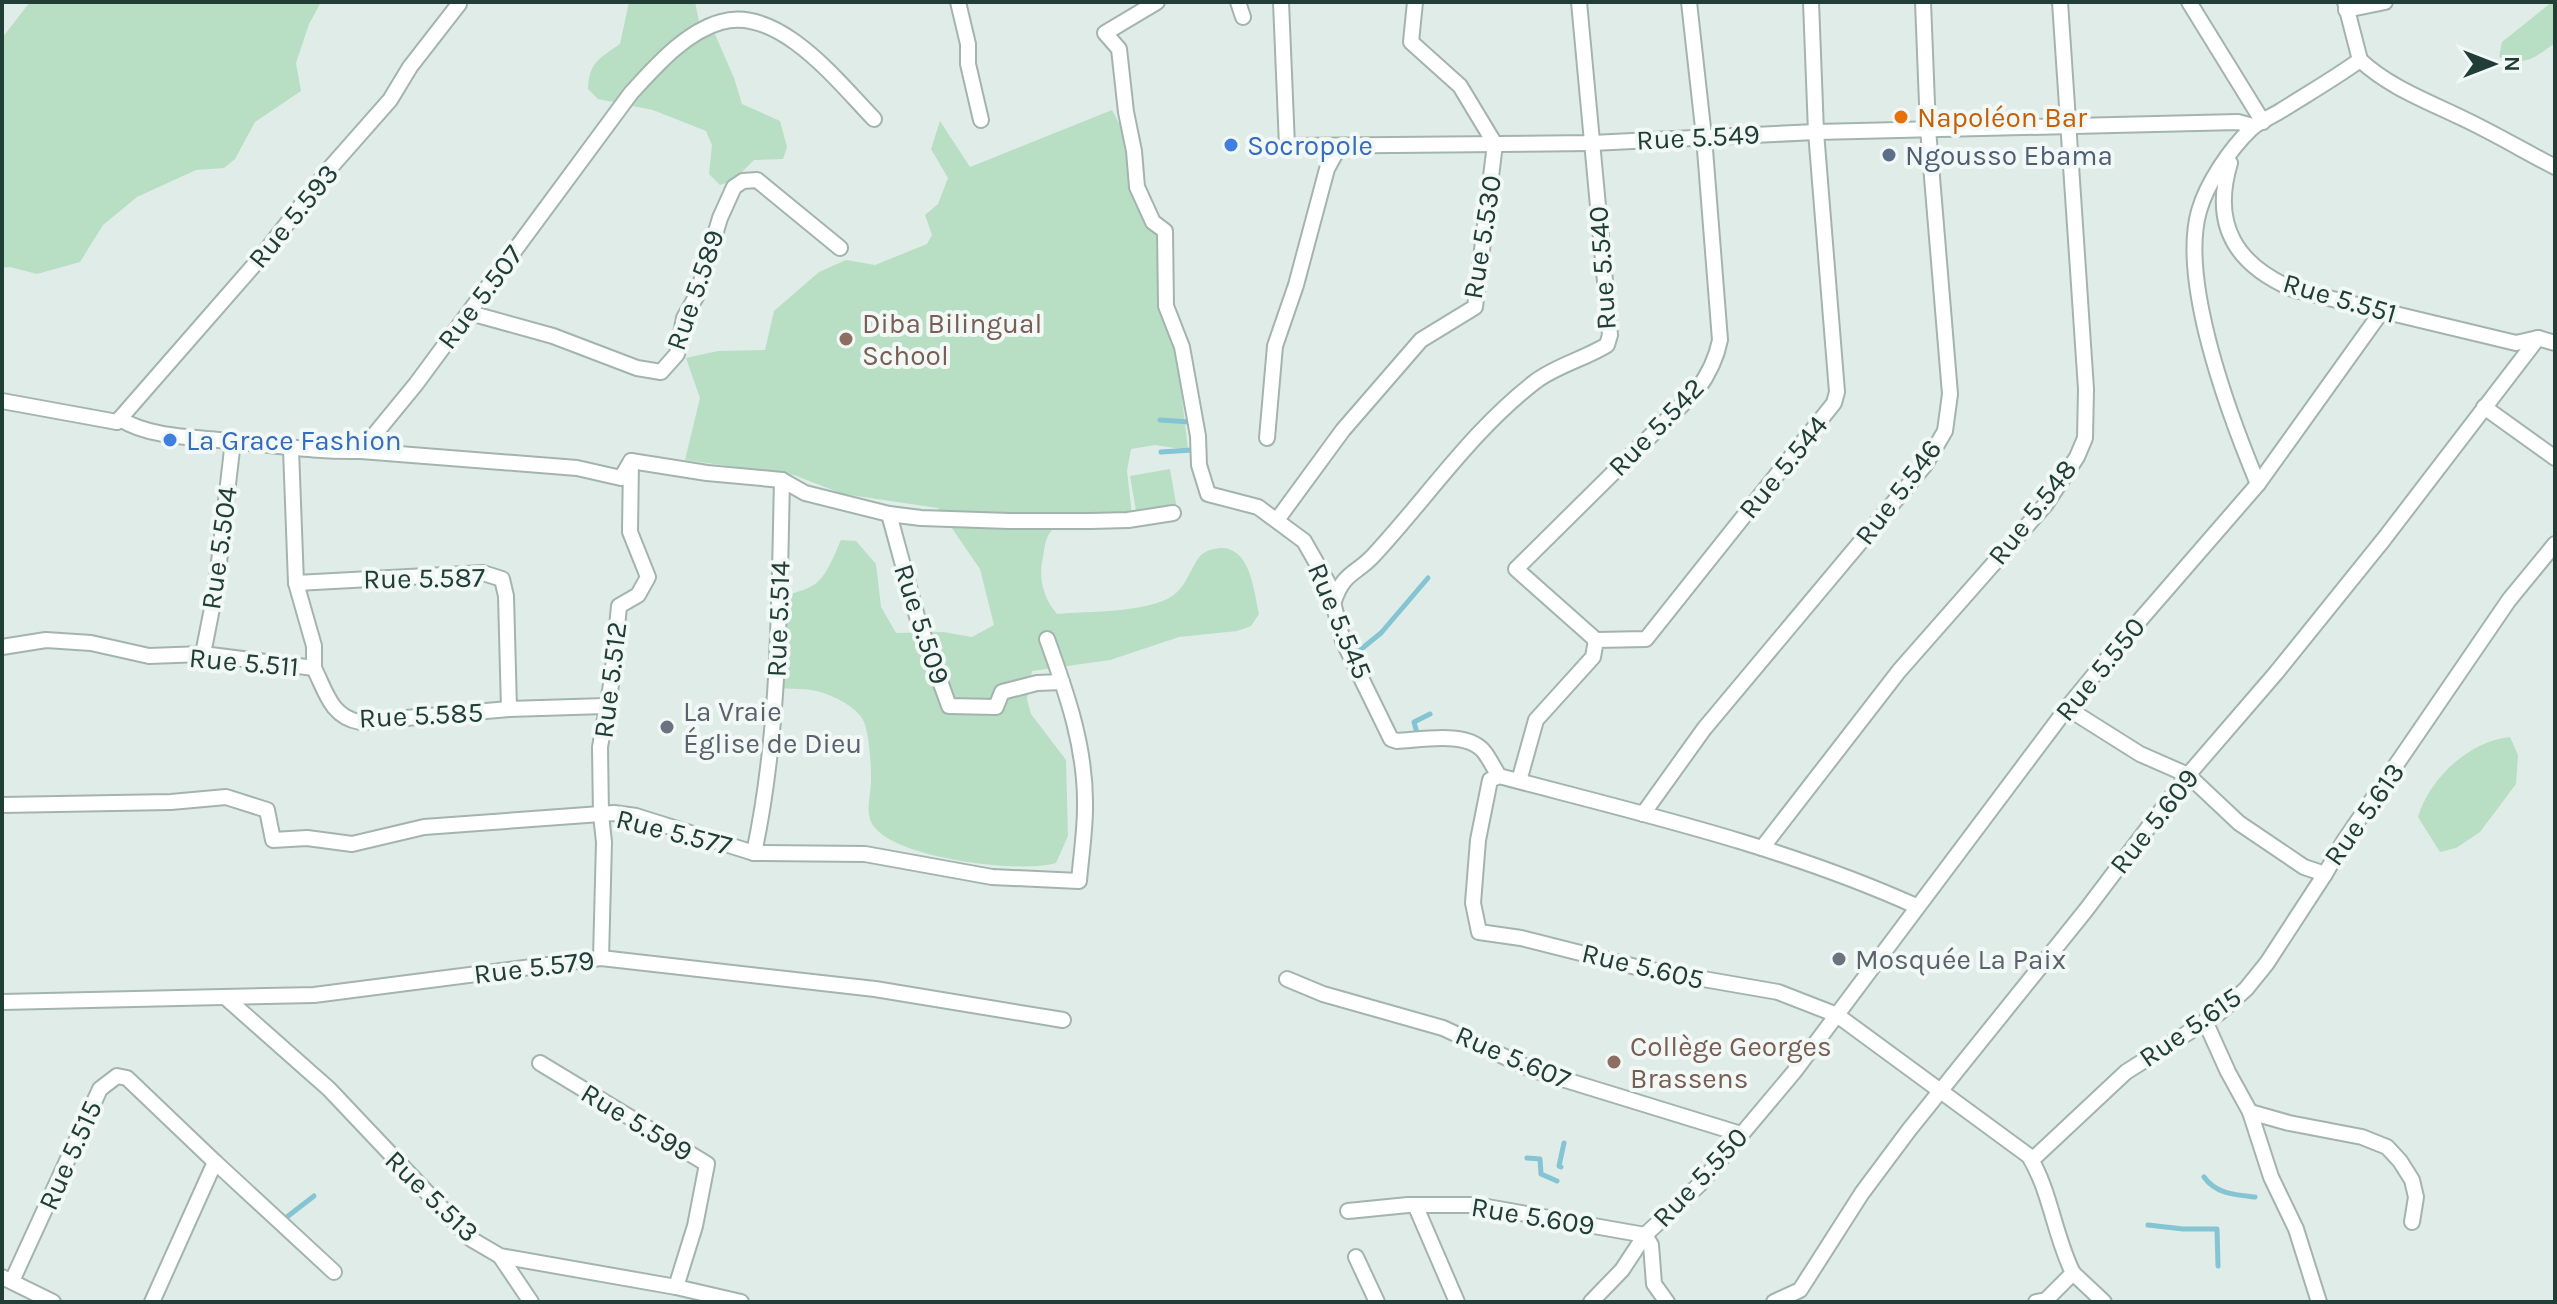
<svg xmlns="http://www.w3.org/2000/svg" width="2557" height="1304" font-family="Karla,sans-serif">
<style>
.green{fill:#b8dec4}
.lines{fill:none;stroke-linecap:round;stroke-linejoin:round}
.stream{stroke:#85c4d3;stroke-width:5}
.street-casing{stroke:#a3b4ae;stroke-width:18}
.street{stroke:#fff;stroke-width:14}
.food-dot{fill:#e8710a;stroke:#f1f8f5;stroke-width:3}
.shop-dot{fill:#3f7fe0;stroke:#f1f8f5;stroke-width:3}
.service-dot{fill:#5c6f8a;stroke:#f1f8f5;stroke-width:3}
.education-dot{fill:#8d6e63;stroke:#f1f8f5;stroke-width:3}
.worship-dot{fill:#6b7280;stroke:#f1f8f5;stroke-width:3}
.labels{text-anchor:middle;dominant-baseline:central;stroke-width:8;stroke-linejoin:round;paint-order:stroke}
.food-label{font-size:28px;fill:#c56008;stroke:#f1f8f5;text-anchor:start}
.street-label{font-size:28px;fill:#203d36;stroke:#f1f8f5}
.shop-label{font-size:28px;fill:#366cbe;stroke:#f1f8f5;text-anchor:start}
.service-label{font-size:28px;fill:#4e5e75;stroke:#f1f8f5;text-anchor:start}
.education-label{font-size:28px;fill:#785e54;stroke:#f1f8f5;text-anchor:start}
.worship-label{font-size:28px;fill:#5b616d;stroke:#f1f8f5;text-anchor:start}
</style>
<rect width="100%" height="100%" fill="#e0ece7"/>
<!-- green -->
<g class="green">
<path d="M30,2H321L309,24L296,63L301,91L255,122L235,159L224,168L196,170L137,197L103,225L80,262L37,274L10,267L2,268V38Z"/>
<path d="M629,2H695L701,31L715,34L734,78L742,104L780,121L787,147L783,159L754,160L734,180L720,185L709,174L712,145L706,131L653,110L598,99L588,89C589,62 600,58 620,44Z"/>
<path d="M2552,2H2555V43C2534,58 2526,67 2499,57L2502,42Z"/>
<path d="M1112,110L1124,133L1137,205L1159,241L1162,315L1177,355L1188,450L1155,445L1131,449L1127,471L1132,515C1109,513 1058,511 1047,538C1044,545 1044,555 1042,562C1039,581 1044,599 1057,614C1089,611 1138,613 1167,599C1186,590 1188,572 1200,556C1206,550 1215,548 1223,548C1251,550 1254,592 1259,614L1251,626L1237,631L1179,637L1110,660L1032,671L1027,699L1031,714L1066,760L1068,836L1056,863C1022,874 881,858 870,819C866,806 872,790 871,776C871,763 869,734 864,722C859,708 834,696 820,692C808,688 791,689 778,688L768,676L773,605C786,592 793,595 808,588C826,581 833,557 841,540L856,541L876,564L881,607L896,633L943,632L972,637L994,625L980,569L938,508L843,494L794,475L685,460L700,398L686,358L718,351L765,350L774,311L819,272L846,260L875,265L927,244L932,235L925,215L938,204L948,178L931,149L940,121L970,167Z"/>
<path d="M1170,469L1177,509L1137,516L1130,476Z"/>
<path d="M2510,737L2518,755L2516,784L2480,832L2456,848L2440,852L2418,817C2429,779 2469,741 2510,737Z"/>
</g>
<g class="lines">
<!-- stream -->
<g class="stream">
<path d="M1160,420L1190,422"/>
<path d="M1161,452L1192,450"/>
<path d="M1354,655L1381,633L1428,578"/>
<path d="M1417,733L1414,722L1430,714"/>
<path d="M1527,1158L1540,1159L1541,1174L1557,1181"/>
<path d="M1561,1167L1559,1166L1564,1143"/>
<path d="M2204,1177C2216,1194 2235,1195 2255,1197"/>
<path d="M283,1220L314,1196"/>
<path d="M2148,1225L2183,1229H2217L2218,1266"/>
</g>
<!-- street casing -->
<g class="street-casing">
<g id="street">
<path d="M958,2L968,44V64L981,120"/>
<path d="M1157,2L1105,33L1119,49L1126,112L1134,151L1137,187L1153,222L1165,231L1166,306L1182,347L1198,436L1199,465L1208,494L1258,507L1304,541L1328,583L1343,641L1391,739L1397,741C1421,740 1469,730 1485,753C1490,760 1494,768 1499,776C1639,813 1783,846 1916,906"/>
<path d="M1238,2L1243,17"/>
<path d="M1281,2L1287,146L1592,143L1816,132L2238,122L2253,126"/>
<path d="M2189,2L2263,122"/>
<path d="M2346,10L2385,2"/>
<path d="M2360,60C2389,87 2427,101 2462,118C2494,133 2524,151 2555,167"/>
<path d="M2230,163C2211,226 2237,266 2295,290L2516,343L2538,338L2555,343"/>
<path d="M470,313L553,336L637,368L661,372L677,354L684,318L697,295L720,218L734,187L743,181L757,180L840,248"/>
<path d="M2,401L117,422L120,419C151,438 194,437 230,441C274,445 316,452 361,451L416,384L631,93C655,67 685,32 721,22C779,5 839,83 874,119"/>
<path d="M2484,407L2555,458"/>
<path d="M117,422L262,256L330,168L390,100L410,67L459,4"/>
<path d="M1267,438L1275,346L1296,285L1327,169L1339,147"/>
<path d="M361,451L577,468L621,478L631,461L630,532L648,577L638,595L619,606L612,679L600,747L601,815L604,842L601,958"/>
<path d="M631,461L707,473L782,480L805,493L889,514L921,518L1009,521H1091L1128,520L1173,513"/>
<path d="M2258,484L2382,311"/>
<path d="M889,514L918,620L949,706L996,707L1002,692L1037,683L1062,682"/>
<path d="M1277,520L1343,430L1421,340L1475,307L1495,144L1460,86L1411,42L1415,2"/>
<path d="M296,583L483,573L502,579L506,596L509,709L605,706"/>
<path d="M1334,601C1344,572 1355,575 1373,556C1427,498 1472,430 1536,381C1558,365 1584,359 1607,345L1610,335L1579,2"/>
<path d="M1596,640L1516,569L1697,390C1709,374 1716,360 1720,340L1704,137L1689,2"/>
<path d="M2,647L46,640L91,643L149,656L203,654L314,668V646L296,583L291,449"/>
<path d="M203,654L216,588L233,441"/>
<path d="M314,668C326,692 331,717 360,722L509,709"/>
<path d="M2067,708L2140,754L2188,775L2239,823L2304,867L2325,874L2344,841L2509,600L2555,544"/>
<path d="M1499,776L1490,780L1478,840L1473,903L1479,932L1521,938L1640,968L1778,992L1837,1015L2029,1156C2051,1192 2054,1235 2073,1273L2046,1300L2036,1302"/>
<path d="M1519,781L1536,720L1593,657L1596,640L1646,639L1834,403L1837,392L1816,132L1811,2"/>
<path d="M2,805L171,802L226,797L267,810L273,840L307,838L352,844L424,827L614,813L636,816L754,853L865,854L992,877L1079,881C1081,857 1085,832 1085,807C1086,748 1067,694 1047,639"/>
<path d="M1643,814L1704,729L1925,465L1945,431L1950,394L1928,129L1923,2"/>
<path d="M1762,848L1899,671L2046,504L2077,457L2085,438L2086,389L2060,2"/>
<path d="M754,853C780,731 779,605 782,480"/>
<path d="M1287,979L1323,994L1443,1028L1533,1070L1741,1134"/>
<path d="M225,997L329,1089L471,1239L500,1256L676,1287L741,1302"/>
<path d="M2,1002L314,995L601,958L875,989L1063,1020"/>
<path d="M2205,1021L2228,1072L2250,1112L2271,1177L2296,1229L2319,1302"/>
<path d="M540,1063L707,1164L695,1226L676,1287"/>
<path d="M2250,1112L2289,1123L2362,1137L2387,1147L2400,1161L2412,1180L2416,1197L2412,1222"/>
<path d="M2032,1160L2126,1072L2219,1013L2246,989L2267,963L2325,874"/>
<path d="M215,1162L334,1272"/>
<path d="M1416,1207L1457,1302"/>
<path d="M1348,1211L1408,1205H1476L1645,1235L1651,1245L1654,1284L1667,1302"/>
<path d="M500,1256L531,1302"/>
<path d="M1356,1257L1377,1302"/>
<path d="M2073,1273L2104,1302"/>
<path d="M2,1277L53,1302"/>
<path d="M12,1281L100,1089L117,1076L127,1078L215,1162L152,1302"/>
<path d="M1591,1302L1622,1270L1645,1235L1699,1185L1794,1072L2067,708L2121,642L2258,484C2230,417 2179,282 2199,211C2207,183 2230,149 2251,129C2259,121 2273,116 2282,110C2309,93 2335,78 2360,60L2345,2"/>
<path d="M1774,1302L1800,1290L1862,1193L1909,1130L2086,910L2188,775L2276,673L2384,539L2538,338"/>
</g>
</g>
<!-- street -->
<use href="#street" class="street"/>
</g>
<!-- markers -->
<circle class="food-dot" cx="1901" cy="117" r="8"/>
<g class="shop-dot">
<circle cx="1231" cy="145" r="8"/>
<circle cx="170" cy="440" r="8"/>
</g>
<circle class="service-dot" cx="1889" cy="155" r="8"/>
<g class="education-dot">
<circle cx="846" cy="339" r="8"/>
<circle cx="1614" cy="1062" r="8"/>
</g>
<g class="worship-dot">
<circle cx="667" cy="727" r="8"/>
<circle cx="1839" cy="959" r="8"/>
</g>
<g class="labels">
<!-- food labels -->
<g class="food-label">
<text x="1917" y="117">Napoléon Bar</text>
</g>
<!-- street labels -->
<g class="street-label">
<text transform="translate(1698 137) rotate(-3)">Rue 5.549</text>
<text transform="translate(293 216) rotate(-51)">Rue 5.593</text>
<text transform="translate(1482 237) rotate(-81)">Rue 5.530</text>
<text transform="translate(1602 268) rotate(-94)">Rue 5.540</text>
<text transform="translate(695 290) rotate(-71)">Rue 5.589</text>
<text transform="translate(480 297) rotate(-53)">Rue 5.507</text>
<text transform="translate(2340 298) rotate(16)">Rue 5.551</text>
<text transform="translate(1656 427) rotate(-46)">Rue 5.542</text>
<text transform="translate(1783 467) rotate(-51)">Rue 5.544</text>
<text transform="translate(1898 492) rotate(-53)">Rue 5.546</text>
<text transform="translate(2032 512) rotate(-52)">Rue 5.548</text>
<text transform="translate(219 548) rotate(-82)">Rue 5.504</text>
<text transform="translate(424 578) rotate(-1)">Rue 5.587</text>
<text transform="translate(778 619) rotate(-88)">Rue 5.514</text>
<text transform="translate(1340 621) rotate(67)">Rue 5.545</text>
<text transform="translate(922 624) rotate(72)">Rue 5.509</text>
<text transform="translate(244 662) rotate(5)">Rue 5.511</text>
<text transform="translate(2100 669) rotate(-51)">Rue 5.550</text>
<text transform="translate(610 680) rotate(-83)">Rue 5.512</text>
<text transform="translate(421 715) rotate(-3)">Rue 5.585</text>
<text transform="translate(2364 814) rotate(-55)">Rue 5.613</text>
<text transform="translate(2154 821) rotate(-52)">Rue 5.609</text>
<text transform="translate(674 832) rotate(14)">Rue 5.577</text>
<text transform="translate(1643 966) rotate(13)">Rue 5.605</text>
<text transform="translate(534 967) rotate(-7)">Rue 5.579</text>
<text transform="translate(2190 1027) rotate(-35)">Rue 5.615</text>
<text transform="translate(1513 1057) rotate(23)">Rue 5.607</text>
<text transform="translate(637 1122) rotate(31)">Rue 5.599</text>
<text transform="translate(70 1155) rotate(-66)">Rue 5.515</text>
<text transform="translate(1700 1177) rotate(-47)">Rue 5.550</text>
<text transform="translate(432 1196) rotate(44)">Rue 5.513</text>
<text transform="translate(1533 1216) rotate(9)">Rue 5.609</text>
</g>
<!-- shop labels -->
<g class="shop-label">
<text x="1247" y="145">Socropole</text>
<text x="186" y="440">La Grace Fashion</text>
</g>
<!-- service labels -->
<g class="service-label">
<text x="1905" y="155">Ngousso Ebama</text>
</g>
<!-- education labels -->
<g class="education-label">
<text x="862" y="323">Diba Bilingual<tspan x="862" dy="32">School</tspan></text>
<text x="1630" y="1046">Collège Georges<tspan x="1630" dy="32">Brassens</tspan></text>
</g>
<!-- worship labels -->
<g class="worship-label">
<text x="683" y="711">La Vraie<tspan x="683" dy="32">Église de Dieu</tspan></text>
<text x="1855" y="959">Mosquée La Paix</text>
</g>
</g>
<!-- border -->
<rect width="2557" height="1304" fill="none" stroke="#203d36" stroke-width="8"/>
<!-- north arrow -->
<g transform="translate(2493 64) rotate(90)" stroke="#f1f8f5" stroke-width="6" paint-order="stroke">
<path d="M0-6L14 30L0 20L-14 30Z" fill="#203d36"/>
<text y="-12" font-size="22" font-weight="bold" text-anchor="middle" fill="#203d36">N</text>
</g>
</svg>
